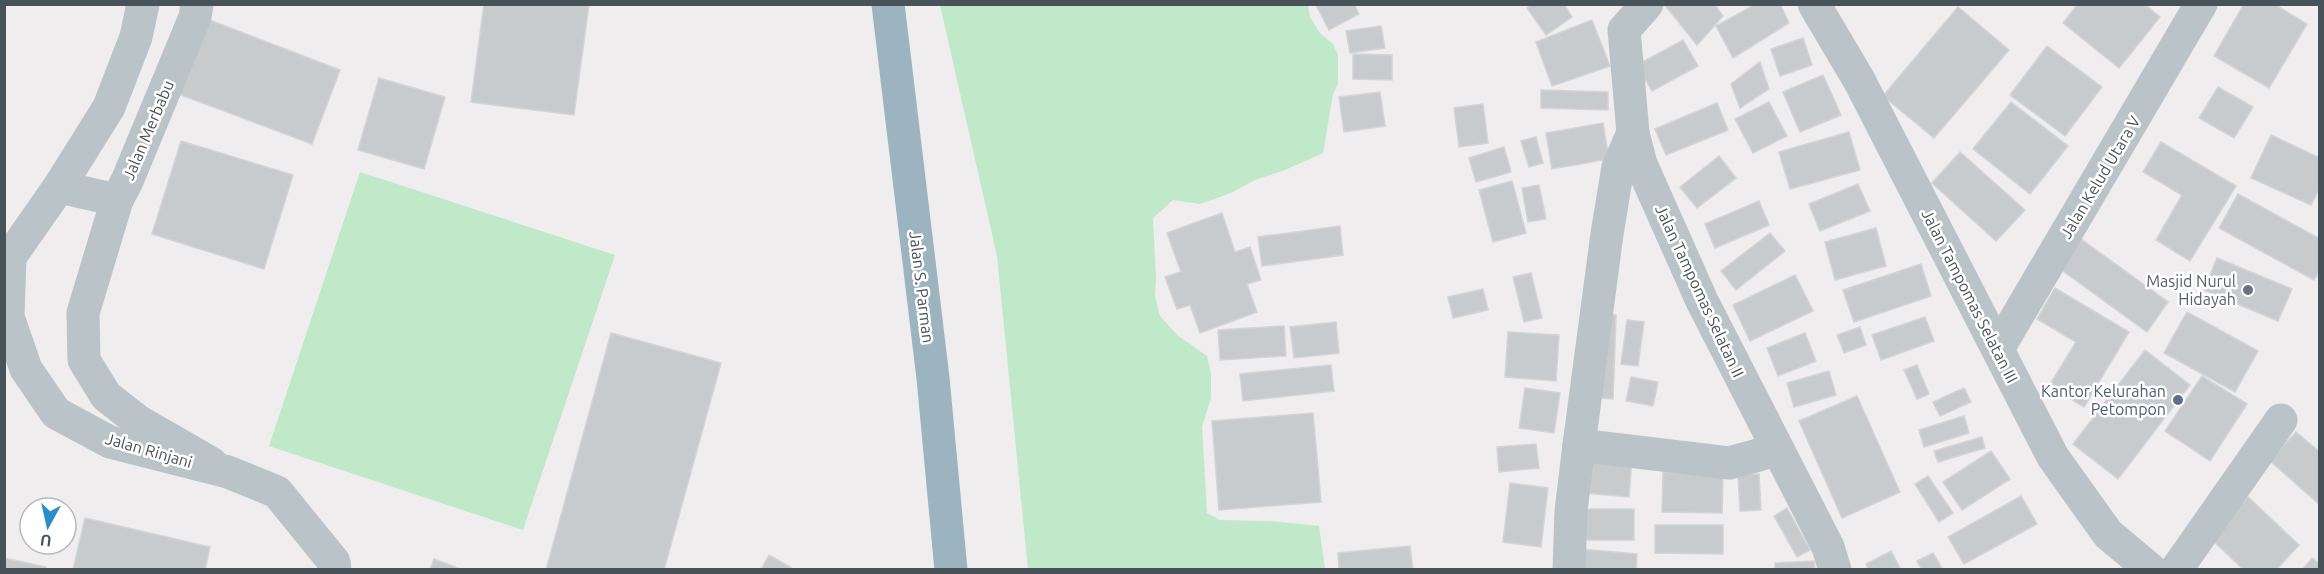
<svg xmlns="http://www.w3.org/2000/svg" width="2324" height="574" font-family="Ubuntu,sans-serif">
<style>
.green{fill:#bfe9c8}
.building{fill:#c7cbce;stroke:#d2d4d8;stroke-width:1.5}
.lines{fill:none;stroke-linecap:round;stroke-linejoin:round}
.minor{stroke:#bac4c8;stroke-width:33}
.tertiary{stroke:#bac4c8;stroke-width:33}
.trunk{stroke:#9cb4c0;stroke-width:33}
.worship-dot{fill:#6b7280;stroke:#fff;stroke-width:2}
.service-dot{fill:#5c6f8a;stroke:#fff;stroke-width:2}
.labels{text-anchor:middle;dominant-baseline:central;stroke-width:5;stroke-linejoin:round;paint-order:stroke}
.street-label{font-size:16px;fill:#475358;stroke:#fff}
.worship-label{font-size:16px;fill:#5b616d;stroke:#fff;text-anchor:end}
.service-label{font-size:16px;fill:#4e5e75;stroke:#fff;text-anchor:end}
</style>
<rect width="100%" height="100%" fill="#efeded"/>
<!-- green -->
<g class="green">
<path d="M940,5H1308L1310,17L1320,33L1333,44L1338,55V84L1333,94L1323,153L1285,170L1255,180L1231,193L1200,204L1173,200L1153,218L1156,279L1155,296L1160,316L1177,335L1207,356L1211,374V398L1202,427L1207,513L1220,520L1270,521L1319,526L1325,569H1028L997,256Z"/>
<path d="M360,172L615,255L523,530L269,446Z"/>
</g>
<!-- building -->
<g class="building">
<path d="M484,4H589L574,115L471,102Z"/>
<path d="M1354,4L1359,14L1329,30L1316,5Z"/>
<path d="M1532,4H1564L1572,17L1546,35L1527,8Z"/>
<path d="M1664,4H1714L1723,16L1697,45Z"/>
<path d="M1756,4H1780L1789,23L1733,58L1716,26Z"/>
<path d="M2078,4H2144L2160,17L2119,68L2063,23Z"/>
<path d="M2244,4H2274L2307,24L2269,88L2214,56Z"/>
<path d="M1958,7L2009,50L1934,138L1883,96Z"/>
<path d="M204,18L340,70L312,144L176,93Z"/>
<path d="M1592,20L1610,66L1552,86L1536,42Z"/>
<path d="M1381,26L1385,48L1350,53L1346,31Z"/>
<path d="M1803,38L1812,65L1780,76L1771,49Z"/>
<path d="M1683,40L1698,66L1652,91L1637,65Z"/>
<path d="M2047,46L2102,87L2065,136L2010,95Z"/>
<path d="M1353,54L1392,55V80L1353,79Z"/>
<path d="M1760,62L1769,89L1740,108L1731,84Z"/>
<path d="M1823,75L1841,115L1800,132L1783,92Z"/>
<path d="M379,78L445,97L424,169L358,150Z"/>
<path d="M2218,87L2253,107L2234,138L2199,118Z"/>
<path d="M1541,90L1608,92V110L1541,108Z"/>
<path d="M1380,92L1385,126L1344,132L1339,97Z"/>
<path d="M1769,102L1787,136L1753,153L1735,119Z"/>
<path d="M2011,102L2068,146L2030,194L1973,149Z"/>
<path d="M1717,103L1728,130L1666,155L1655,129Z"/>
<path d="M1483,104L1488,143L1459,147L1454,108Z"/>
<path d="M1603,123L1609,159L1552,169L1546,133Z"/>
<path d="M1849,132L1860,170L1790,189L1779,152Z"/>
<path d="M2271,135L2320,158V187L2311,205L2251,178Z"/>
<path d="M1536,137L1543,163L1529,167L1521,141Z"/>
<path d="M181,141L293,175L264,269L152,234Z"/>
<path d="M2161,142L2236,186L2190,261L2156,240L2182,195L2143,172Z"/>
<path d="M1504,147L1511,172L1476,182L1469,158Z"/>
<path d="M1960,152L2025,210L1996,241L1932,183Z"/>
<path d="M1719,156L1736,178L1697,208L1680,187Z"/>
<path d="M1512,181L1526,233L1493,242L1479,190Z"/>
<path d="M1858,184L1870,211L1820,231L1809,204Z"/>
<path d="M1539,185L1546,219L1528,222L1522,188Z"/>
<path d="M2238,194L2320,239V270L2314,280L2219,228Z"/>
<path d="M1759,201L1769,225L1715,248L1705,224Z"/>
<path d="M1222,213L1235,252L1250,247L1261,280L1247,284L1257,312L1200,333L1190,305L1177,309L1165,277L1181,272L1167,233Z"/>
<path d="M1340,226L1343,255L1262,266L1258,237Z"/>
<path d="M1876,228L1886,266L1835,280L1825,242Z"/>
<path d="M1770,233L1785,251L1736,290L1721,271Z"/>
<path d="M2081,239L2168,302L2147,332L2059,268Z"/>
<path d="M2217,258L2292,289L2278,321L2204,290Z"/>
<path d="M1921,264L1931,296L1854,322L1843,290Z"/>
<path d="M1531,273L1542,318L1524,322L1513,277Z"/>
<path d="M1795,275L1813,311L1750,341L1733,305Z"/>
<path d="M2055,288L2129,332L2084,407L2049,386L2076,342L2037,319Z"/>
<path d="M1483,289L1488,310L1453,318L1448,297Z"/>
<path d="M2187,312L2258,351L2235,392L2164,353Z"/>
<path d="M1602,314L1616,315L1613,399L1599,398Z"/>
<path d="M1925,317L1934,341L1881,360L1872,335Z"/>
<path d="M1627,320L1644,322L1638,366L1621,364Z"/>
<path d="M1336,322L1339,353L1294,358L1290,327Z"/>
<path d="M1284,326L1286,356L1220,360L1218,330Z"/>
<path d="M1860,327L1866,345L1844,353L1837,335Z"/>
<path d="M1508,332L1559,335L1556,381L1505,377Z"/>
<path d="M611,333L721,363L664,570H546Z"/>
<path d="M1805,333L1816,361L1778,376L1767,348Z"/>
<path d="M2145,350L2190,385L2118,479L2073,444Z"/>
<path d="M1331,365L1334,391L1243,401L1240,374Z"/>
<path d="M1917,365L1929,394L1917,399L1904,370Z"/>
<path d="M1829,371L1836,395L1794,407L1787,383Z"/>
<path d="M2202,376L2247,404L2210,461L2165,431Z"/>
<path d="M1631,377L1658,382L1653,406L1626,401Z"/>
<path d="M1525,388L1560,393L1554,433L1519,428Z"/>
<path d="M1964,388L1971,402L1940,416L1933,402Z"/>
<path d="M1857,396L1900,492L1842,518L1799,421Z"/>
<path d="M1313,413L1321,502L1219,510L1212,421Z"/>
<path d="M1964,416L1969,433L1924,447L1919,430Z"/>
<path d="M2296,432L2320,452V505L2270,461Z"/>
<path d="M1982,437L1985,448L1938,462L1934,451Z"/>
<path d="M1536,444L1539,468L1499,472L1497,447Z"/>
<path d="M1991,451L2010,479L1962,510L1943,482Z"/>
<path d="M1578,453L1632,458L1629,497L1575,492Z"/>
<path d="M1663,472L1723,473L1722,513L1662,512Z"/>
<path d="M1738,474H1759L1761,510L1740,511Z"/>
<path d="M1928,476L1953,513L1939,522L1915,484Z"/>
<path d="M1510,483L1548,488L1541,547L1503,542Z"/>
<path d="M2021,496L2037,524L1964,564L1948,537Z"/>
<path d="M2248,497L2299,545L2276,570H2244L2210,538Z"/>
<path d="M1787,508L1810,550L1797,557L1774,516Z"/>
<rect x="1581" y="509" width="53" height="31"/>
<path d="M85,518L210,547L205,570H73Z"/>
<path d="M1655,525H1723V554L1655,553Z"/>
<path d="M1410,546L1413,570H1339L1338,553Z"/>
<path d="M1580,549L1637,554L1636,570H1578Z"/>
<path d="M1891,551L1900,568L1869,570L1866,564Z"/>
<path d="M1933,553L1943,570H1922L1917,561Z"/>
<path d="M769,555L795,570H761Z"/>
<path d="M4,558L46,567L45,570H4Z"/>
<path d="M2312,558L2320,564V570H2302Z"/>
<path d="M434,559L463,570H430Z"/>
<path d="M1814,561L1815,570H1775V563Z"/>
</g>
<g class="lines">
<!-- minor -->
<g class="minor">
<path d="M197,4L195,17L176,63L127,181L117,200L83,313L84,360L106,396L138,421L211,463"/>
<path d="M1647,4L1624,30L1633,133L1641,164L1702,301L1828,547L1835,570"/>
<path d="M1814,4L1859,80L2053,457L2108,534L2151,570"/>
<path d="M59,187L117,200"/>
<path d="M1998,349L2201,4"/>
<path d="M1579,445L1607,234L1618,167L1633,133"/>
<path d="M1569,570L1571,511L1579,445L1729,463L1777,450"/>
<path d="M2176,570L2281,420"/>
</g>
<!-- tertiary -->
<path class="tertiary" d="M143,4L136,37L109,107L59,187L10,257L8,317L26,369L56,413L110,442L228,472L277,492L334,562L335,570"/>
<!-- trunk -->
<path class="trunk" d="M888,4L933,378L951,570"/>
</g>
<!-- markers -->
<circle class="worship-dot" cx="2248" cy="290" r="6"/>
<circle class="service-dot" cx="2178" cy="400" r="6"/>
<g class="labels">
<!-- street labels -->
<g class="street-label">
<text transform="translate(148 130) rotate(-67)">Jalan Merbabu</text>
<text transform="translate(2100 177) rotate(-59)">Jalan Kelud Utara V</text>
<text transform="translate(922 287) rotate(83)">Jalan S. Parman</text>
<text transform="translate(1700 291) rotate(65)">Jalan Tampomas Selatan II</text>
<text transform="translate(1970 296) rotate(63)">Jalan Tampomas Selatan III</text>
<text transform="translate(149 450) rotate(16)">Jalan Rinjani</text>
</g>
<!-- worship labels -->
<g class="worship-label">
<text x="2236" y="281">Masjid Nurul<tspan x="2236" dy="18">Hidayah</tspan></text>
</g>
<!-- service labels -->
<g class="service-label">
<text x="2166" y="391">Kantor Kelurahan<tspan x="2166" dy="18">Petompon</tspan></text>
</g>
</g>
<!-- border -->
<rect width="2324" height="574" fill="none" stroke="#475358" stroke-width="12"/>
<!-- north arrow -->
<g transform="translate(48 526) rotate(188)"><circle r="28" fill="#ffffff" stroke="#b5babc" stroke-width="1.5"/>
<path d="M0-4.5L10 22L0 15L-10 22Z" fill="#2c8cca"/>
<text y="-9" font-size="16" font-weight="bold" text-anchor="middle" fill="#475358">U</text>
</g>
</svg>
